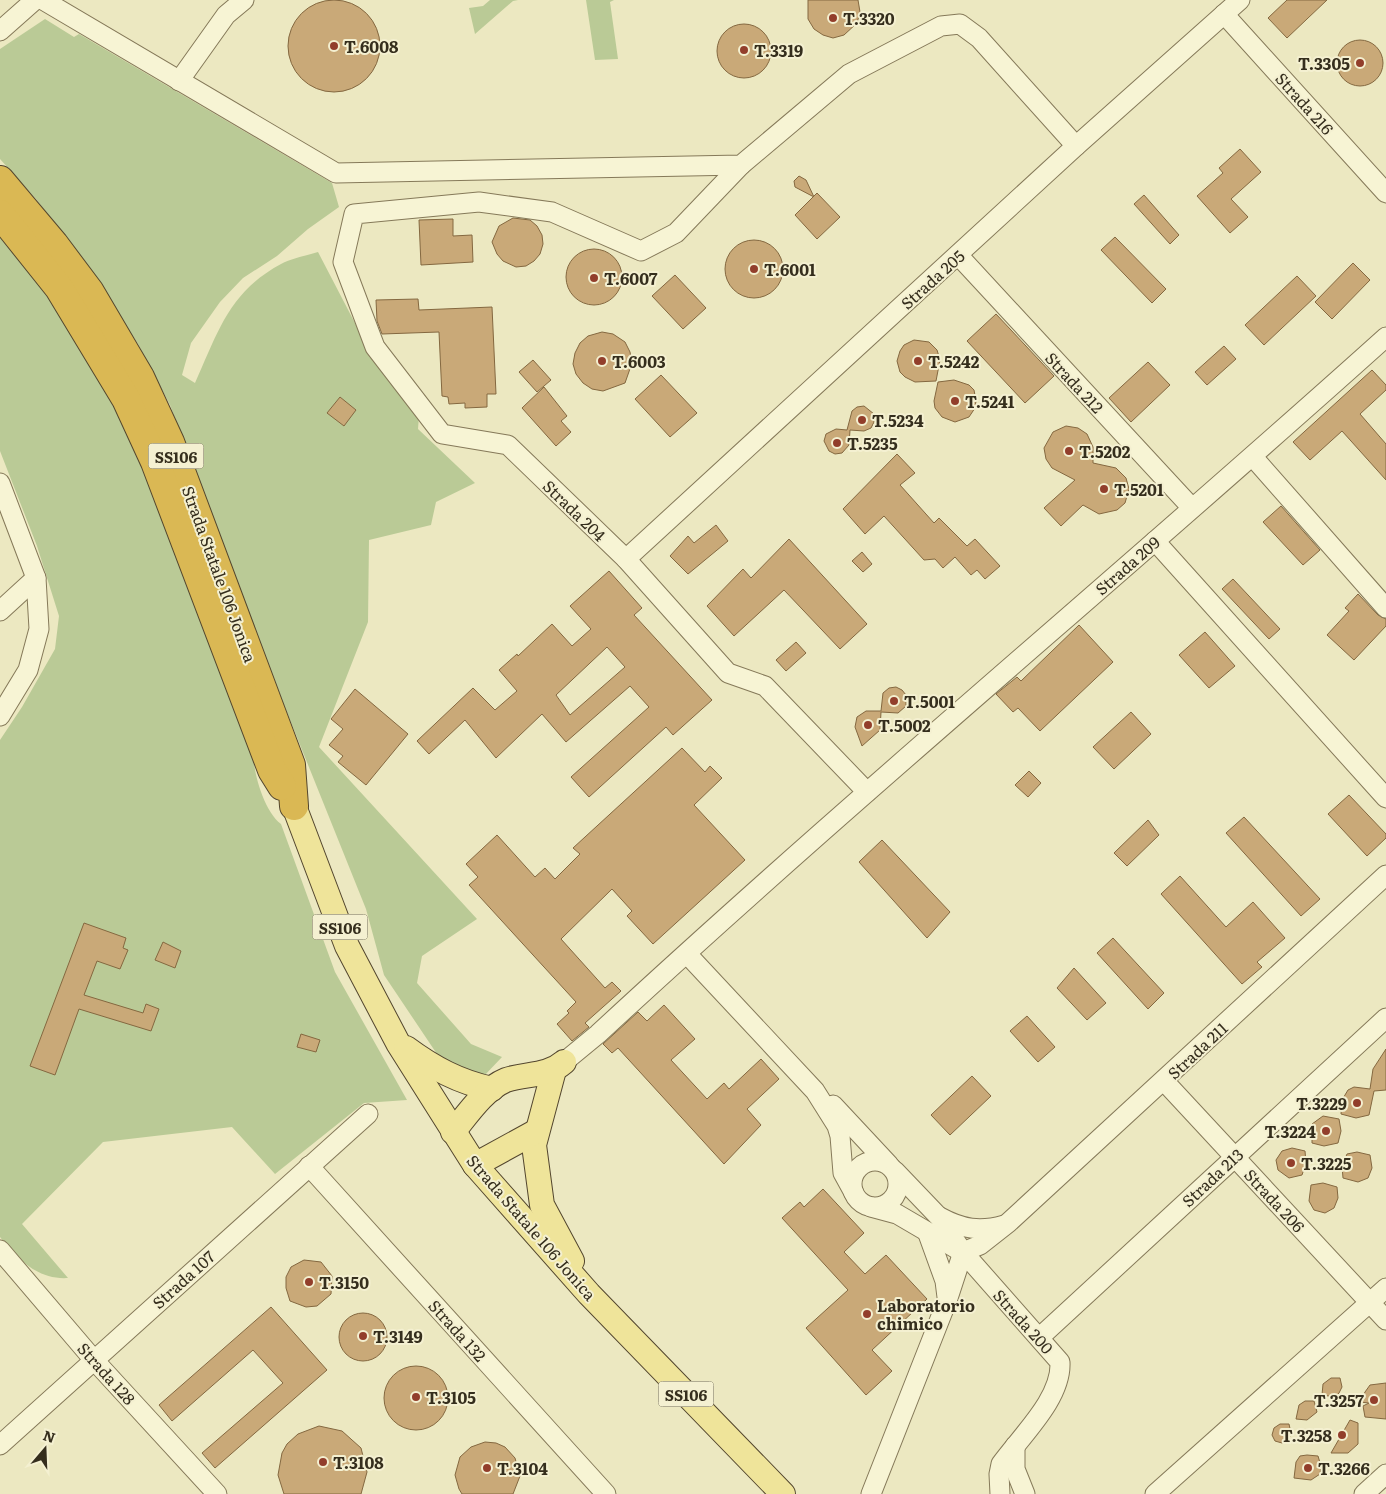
<svg xmlns="http://www.w3.org/2000/svg" width="1386" height="1494" font-family="Literata,serif">
<style>
.green{fill:#baca96}
.building{fill:#c9a978;stroke:#846840;fill-rule:evenodd}
.lines{fill:none;stroke-linecap:round;stroke-linejoin:round}
.minor-casing{stroke:#857959;stroke-width:21}
.major-casing{stroke:#53462e;stroke-width:26}
.highway-casing{stroke:#53462e;stroke-width:30}
.minor{stroke:#f7f4d4;stroke-width:19}
.major{stroke:#efe49a;stroke-width:24}
.highway{stroke:#dab854;stroke-width:28}
.poi-dot{fill:#923e2b;stroke:#f4f0d1;stroke-width:2}
.labels{text-anchor:middle;dominant-baseline:central;stroke-width:4;stroke-linejoin:round;paint-order:stroke}
.shield{fill:#f4f0d1;stroke:#6e6853;stroke-width:1}
.shield-label{font-size:15px;font-weight:bold;fill:#352e1d}
.poi-label{font-size:16px;font-weight:bold;fill:#352e1d;stroke:#f4f0d1;text-anchor:start}
.street-label{font-size:16px;fill:#352e1d;stroke:#f4f0d1}
</style>
<rect width="100%" height="100%" fill="#ece8c1"/>
<!-- green -->
<g class="green">
<path d="M490,0H518L513,1L475,34L469,8L483,6Z"/>
<path d="M586,0H614L610,2L618,59L595,60Z"/>
<path d="M45,19L74,37L79,34L332,183L339,207L308,229L277,256L243,278L220,302L191,343L182,375L195,383C218,332 229,292 281,264C292,258 306,256 318,252L369,350L419,416L418,429L475,483L436,502L431,525L369,540L368,622L319,747L477,919L422,956L417,983L471,1044L502,1057L484,1076L441,1060L384,975L366,909L286,710L170,405L138,344L90,270L36,199L0,159V49Z"/>
<path d="M0,237L46,293L102,383L132,441L166,523L254,761C255,779 266,813 281,824L335,972L407,1100L364,1103L275,1174L232,1127L103,1142L22,1224L68,1278C38,1280 17,1259 0,1237V740L22,707L55,649L59,616L37,546L0,451Z"/>
</g>
<!-- building -->
<g class="building">
<path d="M808,0H858L860,12L857,23L844,35L833,38L823,35L814,29L808,19Z"/>
<path d="M1287,0H1327L1287,38L1268,18Z"/>
<circle cx="334" cy="46" r="46"/>
<circle cx="744" cy="51" r="27"/>
<circle cx="1360" cy="63" r="23"/>
<path d="M1240,149L1261,172L1231,199L1248,217L1230,233L1197,196L1223,173L1219,168Z"/>
<path d="M799,176L806,180L814,197L795,187L794,181Z"/>
<path d="M817,193L840,217L817,239L795,215Z"/>
<path d="M1144,195L1179,235L1170,244L1134,204Z"/>
<path d="M513,218L530,220L537,226L542,235L543,244L540,254L534,261L526,266L516,267L503,261L497,254L492,242L499,226Z"/>
<path d="M453,219V236L472,235L473,262L421,265L419,220Z"/>
<path d="M1115,237L1166,289L1152,303L1101,250Z"/>
<circle cx="754" cy="269" r="29"/>
<circle cx="594" cy="277" r="28"/>
<path d="M1353,263L1370,280L1332,319L1315,302Z"/>
<path d="M675,275L706,308L683,329L652,296Z"/>
<path d="M1297,276L1316,296L1264,345L1245,325Z"/>
<path d="M418,299L419,310L492,307L496,394H487V407L465,408V403L449,404L448,397L442,396L439,332L382,334L377,321L376,300Z"/>
<path d="M996,314L1054,376L1025,403L967,341Z"/>
<path d="M602,332L613,334L625,342L630,352L632,363L625,383L603,391L592,389L583,383L576,374L573,364L575,353L580,343L588,336Z"/>
<path d="M914,340L929,342L937,350L940,360L936,381L915,382L905,377L900,372L897,361L900,351L904,345Z"/>
<path d="M1224,346L1236,359L1207,385L1195,372Z"/>
<path d="M533,360L551,380L537,392L519,372Z"/>
<path d="M1148,362L1170,385L1131,422L1109,398Z"/>
<path d="M1372,370L1386,385V390L1360,414L1386,444V480L1342,431L1310,460L1293,442Z"/>
<path d="M661,375L697,413L670,437L635,399Z"/>
<path d="M954,380L969,385L974,390L976,401L975,408L969,417L955,422L942,417L935,408L934,401L938,382Z"/>
<path d="M544,387L567,416L561,421L571,432L556,446L522,408Z"/>
<path d="M340,397L356,410L344,426L327,413Z"/>
<path d="M864,406L874,414V422L871,428L864,431L850,430L849,445L842,453L835,454L829,451L824,441L826,434L836,429L847,430L852,411L857,407Z"/>
<path d="M1066,426L1078,428L1087,434L1093,447V463L1116,468L1126,478L1129,489L1125,503L1117,510L1099,514L1083,505L1061,526L1044,508L1075,480L1052,468L1046,459L1044,448L1053,432Z"/>
<path d="M897,454L915,473L900,485L934,523L939,518L967,546L975,539L1000,566L985,579L977,570L971,575L955,557L943,568L935,559L924,560L884,516L865,534L843,509Z"/>
<path d="M1281,506L1320,550L1303,565L1263,522Z"/>
<path d="M716,525L728,541L688,574L670,556L688,536L694,543Z"/>
<path d="M789,539L867,624L840,649L784,590L734,636L707,606L743,569L751,578Z"/>
<path d="M862,552L872,564L863,572L852,561Z"/>
<path d="M609,571L642,608L634,615L712,700L673,735L666,727L589,797L571,777L649,707L630,686L566,742L542,714L496,758L465,720L429,754L417,741L473,688L495,710L517,691L499,670L517,654L518,656L552,624L572,646L591,629L570,606ZM607,647L625,667L570,715L556,695Z"/>
<path d="M1233,579L1280,629L1269,639L1222,589Z"/>
<path d="M1358,594L1378,615L1386,619V626L1354,660L1327,635L1349,611L1345,608Z"/>
<path d="M1079,625L1113,662L1040,731L1018,708L1013,712L996,694L1017,677L1021,681Z"/>
<path d="M1205,632L1235,666L1209,688L1179,655Z"/>
<path d="M796,642L806,653L786,671L776,660Z"/>
<path d="M896,687L902,690L906,695V706L898,713L881,712L880,730L862,746L855,727L857,717L866,711H881L883,693L889,688Z"/>
<path d="M355,689L408,734L366,785L338,762L343,756L329,745L343,729L331,719Z"/>
<path d="M1131,712L1151,734L1114,769L1093,747Z"/>
<path d="M682,748L705,772L710,766L722,778L694,805L745,860L653,944L627,916L632,911L612,889L561,939L605,988L612,982L621,991L585,1023L589,1027L572,1041L557,1024L569,1013L567,1011L576,1002L469,885L478,877L466,864L497,835L535,877L545,868L555,879L580,854L573,848Z"/>
<path d="M1029,771L1041,783L1028,797L1015,785Z"/>
<path d="M1349,795L1386,834V838L1367,856L1328,814Z"/>
<path d="M1244,817L1320,899L1301,916L1226,833Z"/>
<path d="M1148,820L1159,835L1127,866L1114,853Z"/>
<path d="M882,840L950,912L927,938L859,862Z"/>
<path d="M1180,876L1226,927L1253,902L1285,938L1257,962L1262,967L1242,984L1161,894Z"/>
<path d="M84,923L126,938L123,948L128,950L120,969L97,961L84,995L143,1013L146,1004L159,1009L151,1031L79,1009L55,1075L30,1066Z"/>
<path d="M1113,938L1164,993L1148,1009L1097,953Z"/>
<path d="M163,942L181,951L175,968L155,960Z"/>
<path d="M1074,968L1106,1003L1087,1020L1057,988Z"/>
<path d="M664,1005L695,1039L671,1060L707,1099L724,1083L729,1089L761,1059L779,1079L747,1109L761,1125L724,1164L618,1048L612,1053L603,1044L638,1012L647,1021Z"/>
<path d="M1027,1016L1055,1047L1038,1062L1010,1031Z"/>
<path d="M301,1034L320,1040L316,1052L297,1047Z"/>
<path d="M1386,1049V1090L1374,1091L1369,1115L1356,1118L1341,1114L1342,1100L1348,1090L1354,1087L1370,1089L1373,1069Z"/>
<path d="M972,1076L991,1096L950,1135L931,1115Z"/>
<path d="M1323,1116L1339,1119L1341,1131L1338,1143L1324,1146L1312,1143V1124Z"/>
<path d="M1292,1148L1305,1151L1306,1163L1302,1175L1289,1178L1278,1170L1276,1160L1282,1151Z"/>
<path d="M1357,1152L1370,1155L1372,1168L1368,1178L1358,1182L1343,1178L1342,1166L1347,1154Z"/>
<path d="M1323,1183L1337,1187L1338,1198L1334,1208L1325,1213L1314,1210L1309,1201L1311,1185Z"/>
<path d="M823,1189L864,1233L844,1252L865,1274L886,1255L927,1299L872,1350L892,1371L866,1395L806,1328L848,1290L782,1218L800,1202L804,1207Z"/>
<path d="M304,1260L321,1262L332,1276L331,1294L317,1306L306,1307L290,1301L286,1288V1277L291,1267Z"/>
<path d="M271,1307L327,1370L215,1468L202,1453L283,1383L253,1350L172,1421L159,1405Z"/>
<circle cx="363" cy="1337" r="24"/>
<circle cx="416" cy="1398" r="32"/>
<path d="M1331,1378H1340L1342,1387L1339,1393L1335,1397L1322,1395L1323,1384Z"/>
<path d="M1386,1383V1419L1365,1417L1363,1406L1369,1403L1360,1402L1365,1392L1370,1385Z"/>
<path d="M1305,1401H1314L1317,1412L1307,1420L1296,1419L1299,1405Z"/>
<path d="M1350,1420L1358,1423V1444L1348,1453H1331Z"/>
<path d="M1280,1424H1289L1291,1433L1288,1441L1282,1443L1275,1441L1272,1435L1274,1428Z"/>
<path d="M319,1426L342,1431L361,1448L367,1472L361,1494H284L278,1475L282,1453L287,1444L298,1434Z"/>
<path d="M485,1442L496,1443L505,1447L515,1458L520,1476L513,1494H462L459,1489L455,1475L460,1457L471,1447Z"/>
<path d="M1307,1455L1318,1456L1321,1466L1320,1474L1311,1480L1294,1478L1296,1462L1300,1456Z"/>
</g>
<g class="lines">
<!-- minor casing -->
<g class="minor-casing">
<g id="minor">
<path d="M43,0L336,173L741,165L849,74L941,26L960,24L979,38L1076,146"/>
<path d="M1224,14L1386,193"/>
<path d="M0,31L35,0"/>
<path d="M179,81L226,15L244,0"/>
<path d="M741,165L676,233L641,251L552,212L479,202L354,214L343,262L375,347L442,434L508,445L626,559L728,673L765,686L867,792"/>
<path d="M958,255L1192,508"/>
<path d="M1253,457L1386,608"/>
<path d="M0,483L36,578L39,629L28,670L0,716"/>
<path d="M1155,541L1386,798"/>
<path d="M626,559L1076,146L1240,0"/>
<path d="M0,611L36,578"/>
<path d="M687,954L815,1091L837,1126L840,1136L843,1173L854,1193"/>
<path d="M564,1062L598,1034C855,796 1125,572 1386,337"/>
<path d="M1164,1081L1386,1320"/>
<path d="M833,1105L889,1165"/>
<circle cx="875" cy="1184" r="23"/>
<path d="M309,1166L606,1494"/>
<path d="M895,1171L939,1217L963,1252L1060,1362C1062,1398 1022,1435 1001,1464L999,1474L1000,1494"/>
<path d="M871,1207L897,1214L962,1252"/>
<path d="M940,1217C962,1229 980,1232 1004,1225"/>
<path d="M928,1234L945,1281L947,1297"/>
<path d="M0,1250L93,1359L217,1494"/>
<path d="M963,1252L980,1245L1008,1223L1386,875"/>
<path d="M1040,1337L1386,1018"/>
<path d="M0,1445L368,1114"/>
<path d="M1015,1446V1469L1025,1494"/>
<path d="M871,1494L947,1301L963,1252"/>
<path d="M1155,1494L1386,1288"/>
<path d="M1364,1494L1386,1474"/>
</g>
</g>
<!-- major casing -->
<g class="major-casing">
<g id="major">
<path d="M294,806L347,946L398,1043L475,1165L589,1294L783,1494"/>
<path d="M406,1048C433,1068 459,1082 492,1089"/>
<path d="M554,1070L534,1145L542,1205L572,1261"/>
<path d="M453,1132C467,1115 484,1089 506,1080C526,1073 547,1077 564,1062"/>
<path d="M475,1165L537,1131"/>
</g>
</g>
<!-- highway casing -->
<g class="highway-casing">
<g id="highway">
<path d="M0,180L54,244L90,292L140,377L170,442L291,765L294,806"/>
<path d="M0,214L59,288L126,399L155,462L272,770L282,786"/>
</g>
</g>
<!-- minor -->
<use href="#minor" class="minor"/>
<!-- major -->
<use href="#major" class="major"/>
<!-- highway -->
<use href="#highway" class="highway"/>
</g>
<!-- markers -->
<g class="poi-dot">
<circle cx="833" cy="18" r="5"/>
<circle cx="334" cy="46" r="5"/>
<circle cx="744" cy="50" r="5"/>
<circle cx="1360" cy="63" r="5"/>
<circle cx="754" cy="269" r="5"/>
<circle cx="594" cy="278" r="5"/>
<circle cx="602" cy="361" r="5"/>
<circle cx="918" cy="361" r="5"/>
<circle cx="955" cy="401" r="5"/>
<circle cx="862" cy="420" r="5"/>
<circle cx="837" cy="443" r="5"/>
<circle cx="1069" cy="451" r="5"/>
<circle cx="1104" cy="489" r="5"/>
<circle cx="894" cy="701" r="5"/>
<circle cx="868" cy="725" r="5"/>
<circle cx="1357" cy="1103" r="5"/>
<circle cx="1326" cy="1131" r="5"/>
<circle cx="1291" cy="1163" r="5"/>
<circle cx="309" cy="1282" r="5"/>
<circle cx="867" cy="1314" r="5"/>
<circle cx="363" cy="1336" r="5"/>
<circle cx="416" cy="1397" r="5"/>
<circle cx="1374" cy="1400" r="5"/>
<circle cx="1342" cy="1435" r="5"/>
<circle cx="323" cy="1462" r="5"/>
<circle cx="487" cy="1468" r="5"/>
<circle cx="1308" cy="1468" r="5"/>
</g>
<g class="labels">
<!-- shield labels -->
<g class="shield">
<rect x="148.5" y="443.5" width="55" height="25" rx="4"/>
<rect x="312.5" y="914.5" width="55" height="25" rx="4"/>
<rect x="658.5" y="1381.5" width="55" height="25" rx="4"/>
</g>
<g class="shield-label">
<text x="176" y="456">SS106</text>
<text x="340" y="927">SS106</text>
<text x="686" y="1394">SS106</text>
</g>
<!-- poi labels -->
<g class="poi-label">
<text x="843" y="18">T.3320</text>
<text x="344" y="46">T.6008</text>
<text x="754" y="50">T.3319</text>
<text x="1350" y="63" text-anchor="end">T.3305</text>
<text x="764" y="269">T.6001</text>
<text x="604" y="278">T.6007</text>
<text x="612" y="361">T.6003</text>
<text x="928" y="361">T.5242</text>
<text x="965" y="401">T.5241</text>
<text x="872" y="420">T.5234</text>
<text x="847" y="443">T.5235</text>
<text x="1079" y="451">T.5202</text>
<text x="1114" y="489">T.5201</text>
<text x="904" y="701">T.5001</text>
<text x="878" y="725">T.5002</text>
<text x="1347" y="1103" text-anchor="end">T.3229</text>
<text x="1316" y="1131" text-anchor="end">T.3224</text>
<text x="1301" y="1163">T.3225</text>
<text x="319" y="1282">T.3150</text>
<text x="877" y="1305">Laboratorio<tspan x="877" dy="18">chimico</tspan></text>
<text x="373" y="1336">T.3149</text>
<text x="426" y="1397">T.3105</text>
<text x="1364" y="1400" text-anchor="end">T.3257</text>
<text x="1332" y="1435" text-anchor="end">T.3258</text>
<text x="333" y="1462">T.3108</text>
<text x="497" y="1468">T.3104</text>
<text x="1318" y="1468">T.3266</text>
</g>
<!-- street labels -->
<g class="street-label">
<text transform="translate(1305 103) rotate(48)">Strada 216</text>
<text transform="translate(932 279) rotate(-42)">Strada 205</text>
<text transform="translate(1075 382) rotate(47)">Strada 212</text>
<text transform="translate(575 510) rotate(44)">Strada 204</text>
<text transform="translate(1127 565) rotate(-41)">Strada 209</text>
<text transform="translate(220 574) rotate(70)">Strada Statale 106 Jonica</text>
<text transform="translate(1197 1050) rotate(-43)">Strada 211</text>
<text transform="translate(1212 1177) rotate(-43)">Strada 213</text>
<text transform="translate(1275 1200) rotate(47)">Strada 206</text>
<text transform="translate(532 1227) rotate(49)">Strada Statale 106 Jonica</text>
<text transform="translate(183 1279) rotate(-42)">Strada 107</text>
<text transform="translate(1024 1321) rotate(48)">Strada 200</text>
<text transform="translate(458 1330) rotate(48)">Strada 132</text>
<text transform="translate(107 1373) rotate(48)">Strada 128</text>
</g>
</g>
<!-- north arrow -->
<g transform="translate(45 1449) rotate(19)" stroke="#f4f0d1" stroke-width="4" paint-order="stroke">
<path d="M0-4L9 19L0 12L-9 19Z" fill="#352e1d"/>
<text y="-8" font-size="14" font-weight="bold" text-anchor="middle" fill="#352e1d">N</text>
</g>
</svg>
